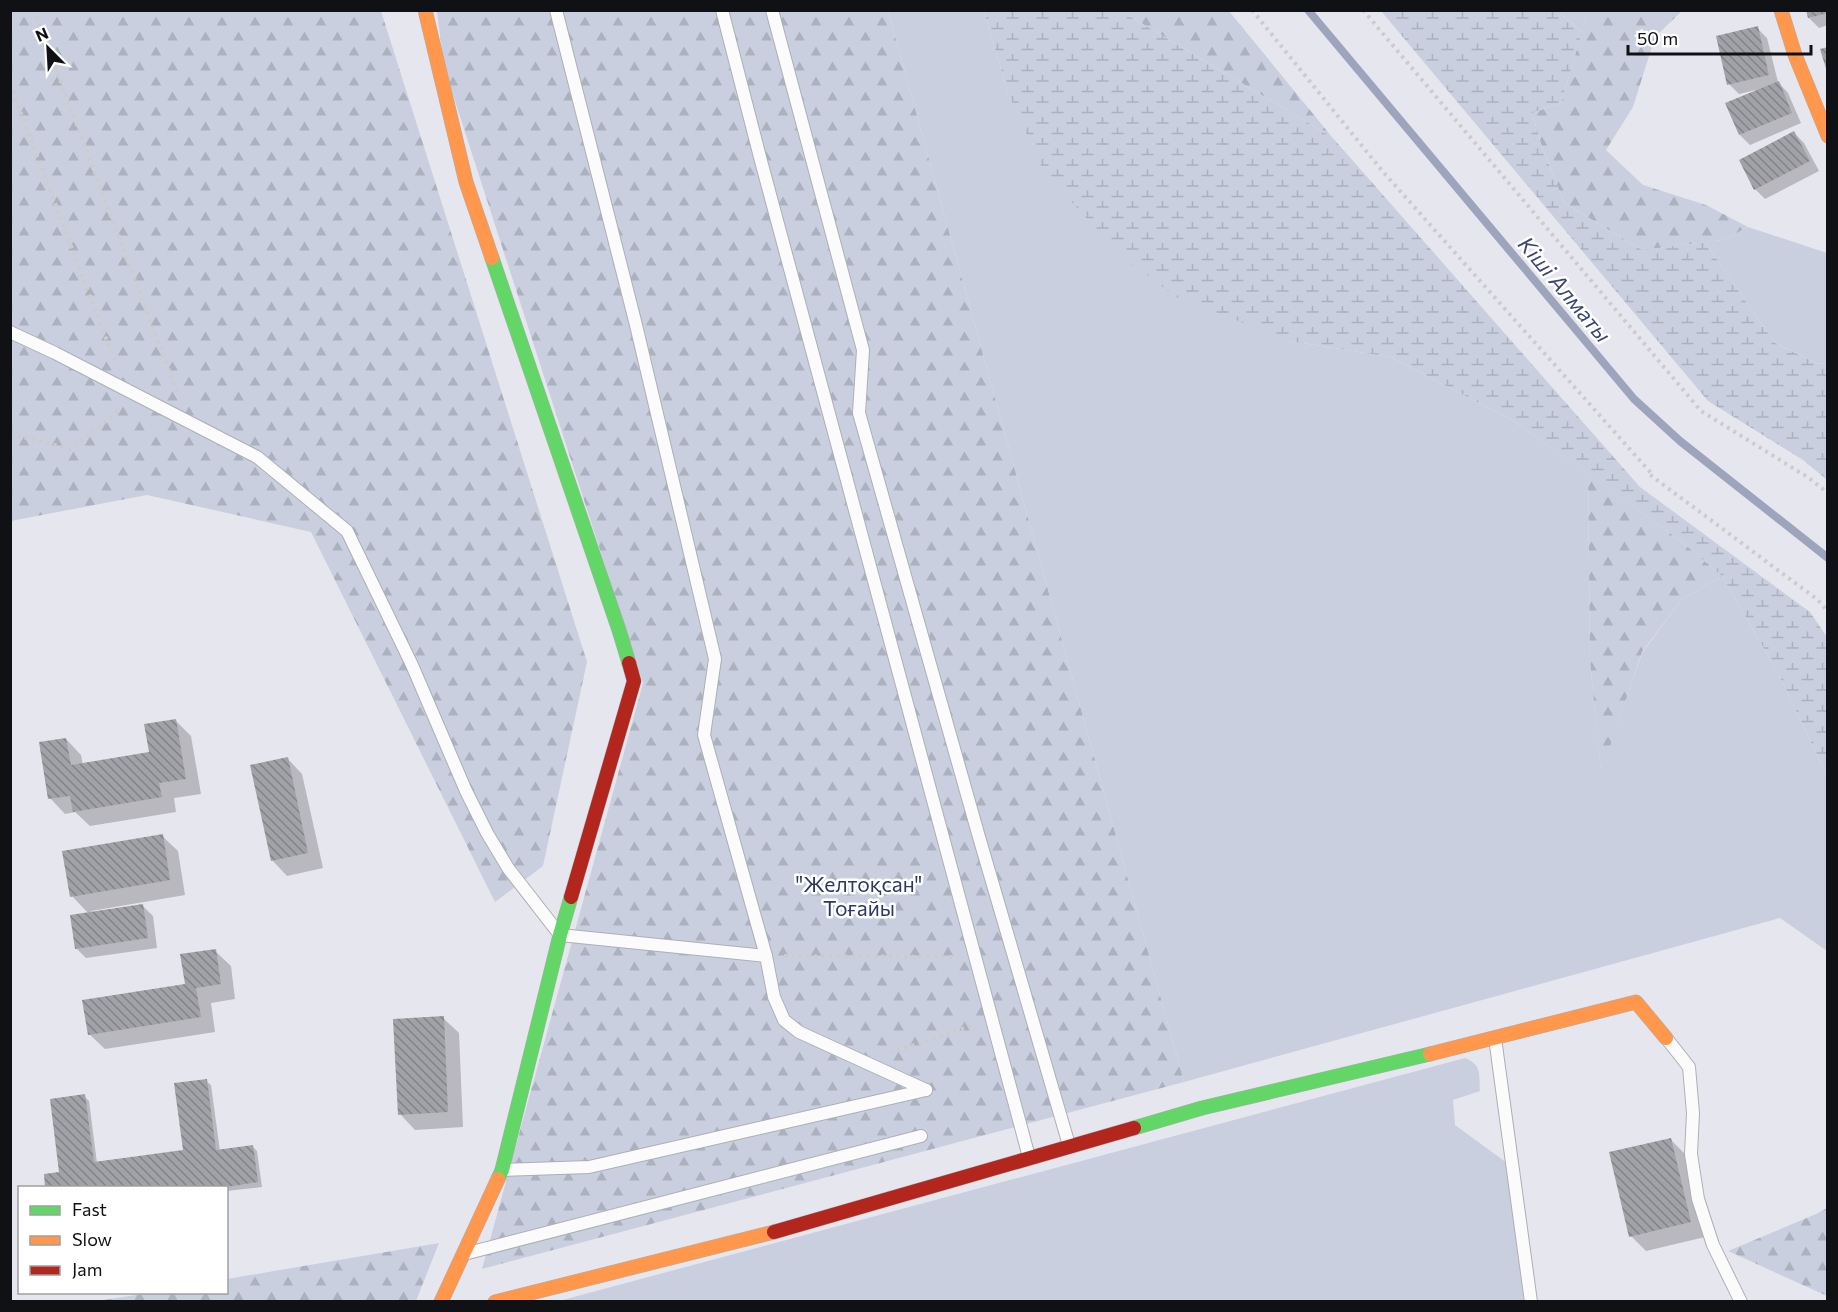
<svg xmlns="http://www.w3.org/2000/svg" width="1838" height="1312" font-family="Commissioner,sans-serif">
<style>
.green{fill:#cacfe0}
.forest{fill:url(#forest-firs)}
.wetland{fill:url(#wetland-marsh)}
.shadow{fill:#0003}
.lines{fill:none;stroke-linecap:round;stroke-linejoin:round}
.stream{stroke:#9fa4bd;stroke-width:8}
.building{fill:url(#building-back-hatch)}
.lane-casing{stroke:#aeafb4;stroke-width:14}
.fast-casing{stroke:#aeafb4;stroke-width:15}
.slow-casing{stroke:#aeafb4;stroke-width:15}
.jam-casing{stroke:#aeafb4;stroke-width:15}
.path{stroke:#ccccce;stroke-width:4;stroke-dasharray:3 4.5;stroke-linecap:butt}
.lane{stroke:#fbfbfc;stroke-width:12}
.fast{stroke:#63d668;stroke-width:14}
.slow{stroke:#ff974d;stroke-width:14}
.jam{stroke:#b3261e;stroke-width:14}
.labels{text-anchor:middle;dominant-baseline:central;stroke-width:5;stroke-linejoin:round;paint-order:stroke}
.park-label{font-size:21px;fill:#2e3764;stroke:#fff}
.water-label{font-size:22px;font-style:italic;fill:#3c4574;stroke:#fff}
</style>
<defs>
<pattern id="forest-firs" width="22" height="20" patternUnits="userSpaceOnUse" patternTransform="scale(1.5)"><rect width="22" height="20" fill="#cacfe0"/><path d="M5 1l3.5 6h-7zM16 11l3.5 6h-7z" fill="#acb1bf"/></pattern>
<pattern id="wetland-marsh" width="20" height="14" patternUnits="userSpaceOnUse" patternTransform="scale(1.5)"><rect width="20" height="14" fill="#cacfe0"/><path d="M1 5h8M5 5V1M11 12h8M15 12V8" fill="none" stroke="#acb1bf"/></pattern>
<pattern id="building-back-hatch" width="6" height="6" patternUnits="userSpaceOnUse" patternTransform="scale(1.5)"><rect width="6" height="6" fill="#a1a2a7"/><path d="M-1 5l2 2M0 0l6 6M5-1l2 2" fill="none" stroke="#828387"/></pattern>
</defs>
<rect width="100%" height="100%" fill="#e6e7ee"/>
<!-- green -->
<g class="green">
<path d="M888,11H984L1008,93L1290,341L1390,357L1512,420L1588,474L1590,661L1601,771L1642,653L1681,600L1722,576L1778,673L1827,776V951L1780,918L1184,1082Z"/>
<path d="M1557,11H1586L1587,14L1582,32Z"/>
<path d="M1748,227L1827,253V364L1816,363L1775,343L1705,242L1723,240Z"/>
<path d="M1465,1058C1482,1065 1479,1074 1480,1091L1453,1100L1455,1125L1507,1163L1524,1301L555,1302Z"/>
</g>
<!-- forest -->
<g class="forest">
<path d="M11,11H381L587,662L543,866L495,902L311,532L147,495L11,521Z"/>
<path d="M437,11H888L1184,1082L482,1269L643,683L444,67Z"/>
<path d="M1121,11H1229L1332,137Z"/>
<path d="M1586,11H1682L1655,37L1633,107L1606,150L1643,185L1706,205L1748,227L1723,240L1642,250L1564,203L1541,144L1532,113L1561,103L1587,14Z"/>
<path d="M1588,474L1681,541L1722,576L1681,600L1642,652L1601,773L1590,661Z"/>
<path d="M1827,1208V1296L1728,1251L1816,1214Z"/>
<path d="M439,1243L416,1301H97L149,1293L226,1292L227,1279Z"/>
</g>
<!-- wetland -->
<g class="wetland">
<path d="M984,11H1121L1332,137L1640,487L1810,612L1827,637V776L1778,673L1722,576L1681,541L1512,420L1390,357L1290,341L1176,297L1116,252L1042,168L1008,93Z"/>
<path d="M1381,11H1557L1582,32L1561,103L1532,113L1541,144L1564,203L1642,250L1705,242L1775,343L1816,363L1827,364V480L1803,460L1708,401Z"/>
</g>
<!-- shadow -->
<g class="shadow">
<path d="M1828,10V25L1819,28L1809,18Z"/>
<path d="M1757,28L1767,38L1778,82L1788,93L1801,123L1750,145L1740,135L1727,104L1756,92V90L1739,94L1729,84Z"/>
<path d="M1794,133L1804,143L1819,171L1765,199L1755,189Z"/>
<path d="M176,721L191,736L201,794L174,798L176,812L90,826L75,812L65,814L50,798L66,739L81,755L83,765L151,754Z"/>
<path d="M287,758L302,774L323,868L287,876L272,860Z"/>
<path d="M162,836L178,851L185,895L91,911V914L143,906L153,916L157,948L86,958L76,948L89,914L72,896Z"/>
<path d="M215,951L231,966L235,999L211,1003L215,1032L105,1049L89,1034L186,985Z"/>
<path d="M443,1018L459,1033L463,1127L415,1130L400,1114Z"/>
<path d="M206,1081L211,1085L220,1151L252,1146L257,1151L262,1187L226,1191V1188H47L61,1173L84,1096L89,1101L97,1163L185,1151Z"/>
<path d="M1670,1139L1686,1155L1705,1237L1646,1251L1631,1236Z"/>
</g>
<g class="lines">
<!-- stream -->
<path class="stream" d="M1308,10L1634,399L1680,441L1828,558"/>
</g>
<!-- building -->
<g class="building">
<path d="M1806,10H1828V13L1808,18Z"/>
<path d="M1758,26L1769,75L1727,85L1716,36Z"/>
<path d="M1828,47V72H1827L1820,49Z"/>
<path d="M1779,81L1792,113L1739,135L1725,103Z"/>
<path d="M1794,131L1810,161L1754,190L1739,160Z"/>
<path d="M176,719L186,779L159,783L162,797L73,812L70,796L48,799L39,742L66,738L71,765L149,752L144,724Z"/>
<path d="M288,757L308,853L271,861L250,765Z"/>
<path d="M163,834L170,880L70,897L62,851Z"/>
<path d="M143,904L148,938L75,949L70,915Z"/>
<path d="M216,949L221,984L196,988L201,1017L88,1035L82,1000L185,984L180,954Z"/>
<path d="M444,1016L448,1112L398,1115L393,1019Z"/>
<path d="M207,1079L216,1150L253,1145L258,1182L220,1188H45L44,1174L59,1172L50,1099L85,1094L94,1162L183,1150L174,1083Z"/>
<path d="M1671,1138L1691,1222L1629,1237L1609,1152Z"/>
</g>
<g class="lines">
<!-- lane casing -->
<g class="lane-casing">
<g id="lane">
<path d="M556,10L636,325L715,659L704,735L766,956L774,997L784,1020L799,1032L926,1090"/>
<path d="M722,10L761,161L1029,1157"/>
<path d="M772,10L863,350L859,413L979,837L1069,1145"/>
<path d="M10,332L55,353L257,457L347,531L412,665L466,791L487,833L508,868L560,935L766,956"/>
<path d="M1495,1038L1531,1302"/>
<path d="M1667,1039L1689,1067L1693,1113L1691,1154L1698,1199L1713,1245L1741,1302"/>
<path d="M503,1170L589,1167L926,1090"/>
<path d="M468,1253L921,1136"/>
</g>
</g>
<!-- fast casing -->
<g class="fast-casing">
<g id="fast">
<path d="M492,258L619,630L629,663"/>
<path d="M1134,1128L1202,1108L1430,1054"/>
<path d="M498,1179L502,1170L560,935L571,897"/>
</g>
</g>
<!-- slow casing -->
<g class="slow-casing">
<g id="slow">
<path d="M425,10L466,182L492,258"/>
<path d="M1781,10L1795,55L1828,136"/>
<path d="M1430,1054L1636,1002L1666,1038"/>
<path d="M441,1302L498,1179"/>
<path d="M495,1302L774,1232"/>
</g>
</g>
<!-- jam casing -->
<g class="jam-casing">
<g id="jam">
<path d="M571,897L634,681L629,663"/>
<path d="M774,1232L1134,1128"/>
</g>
</g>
<!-- path -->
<g class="path">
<path d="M34,10L178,395"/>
<path d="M1252,10L1384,173L1651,473L1649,474L1818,600L1828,612"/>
<path d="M1363,10L1701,411L1809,478L1828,493"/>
<path d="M10,84L116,365"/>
<path d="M10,434L71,449L117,412L119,406"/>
<path d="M784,956L956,957"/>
<path d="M890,1053L977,1024"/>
</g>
<!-- lane -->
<use href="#lane" class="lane"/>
<!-- fast -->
<use href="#fast" class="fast"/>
<!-- slow -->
<use href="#slow" class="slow"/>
<!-- jam -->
<use href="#jam" class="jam"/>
</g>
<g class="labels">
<!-- park labels -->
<g class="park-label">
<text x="859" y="883">"Желтоқсан"<tspan x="859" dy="24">Тоғайы</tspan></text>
</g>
<!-- water labels -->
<g class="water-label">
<text transform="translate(1565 289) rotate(50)">Кіші Алматы</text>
</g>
</g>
<!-- border -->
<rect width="1838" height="1312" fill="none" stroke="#101114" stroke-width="24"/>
<!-- legend -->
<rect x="18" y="1186" width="210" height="108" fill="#ffffff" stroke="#9fa0a1" stroke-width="1.5"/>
<rect x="30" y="1206" width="30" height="9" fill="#63d668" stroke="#9fa0a1" stroke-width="1.5"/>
<text x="72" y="1216" font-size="18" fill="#101114">Fast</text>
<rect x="30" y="1236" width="30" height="9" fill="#ff974d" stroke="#9fa0a1" stroke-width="1.5"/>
<text x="72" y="1246" font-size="18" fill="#101114">Slow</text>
<rect x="30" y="1266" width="30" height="9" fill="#b3261e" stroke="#9fa0a1" stroke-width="1.5"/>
<text x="72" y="1276" font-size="18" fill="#101114">Jam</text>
<!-- north arrow -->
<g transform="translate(48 48) rotate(336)" stroke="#ffffff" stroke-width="4.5" paint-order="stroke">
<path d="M0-4.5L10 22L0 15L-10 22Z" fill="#101114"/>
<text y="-9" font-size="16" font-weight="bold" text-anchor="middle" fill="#101114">N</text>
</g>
<!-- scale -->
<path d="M1628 45v9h183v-9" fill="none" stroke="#101114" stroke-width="3"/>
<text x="1637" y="45" font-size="18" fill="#101114" stroke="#ffffff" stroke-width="4.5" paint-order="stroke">50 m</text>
</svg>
